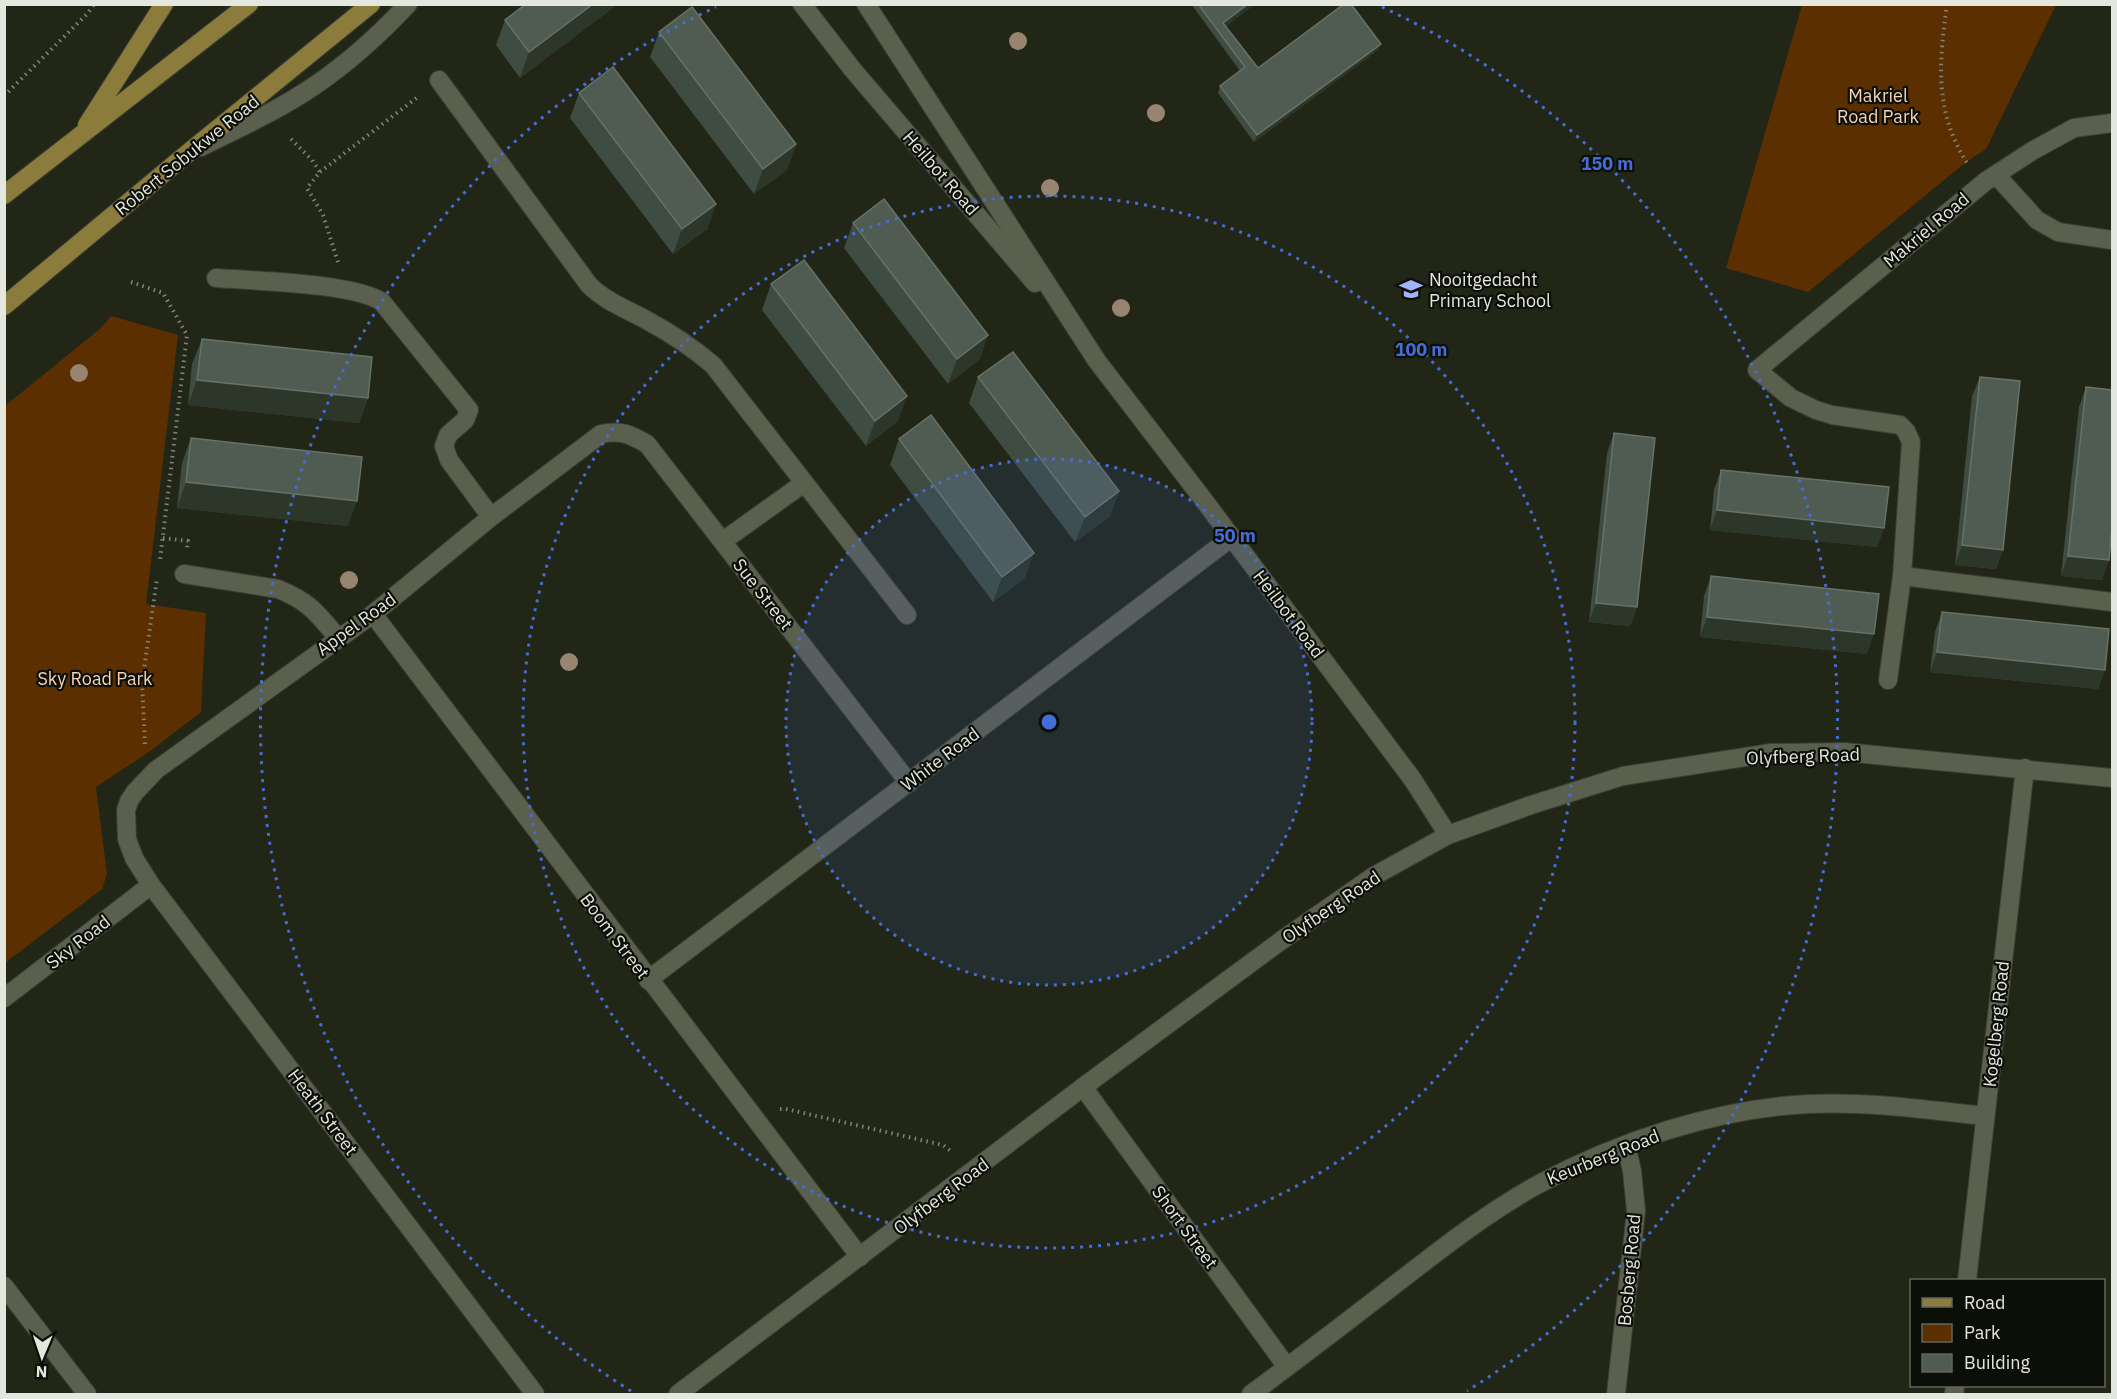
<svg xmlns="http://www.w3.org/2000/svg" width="2117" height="1399" viewBox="0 0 2117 1399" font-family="'IBM Plex Sans',sans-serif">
  <rect width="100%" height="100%" fill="#222617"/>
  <!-- green -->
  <g fill="#5c2f00">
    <path d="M1802,5H2056L1986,149L1966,162L1808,292L1726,268Z"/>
    <path d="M111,316L178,335L146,604L206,613L201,712L149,752L96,787L107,874L102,889L5,963V406L101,328Z"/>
  </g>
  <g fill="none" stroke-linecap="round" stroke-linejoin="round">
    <!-- minor casing -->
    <g stroke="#3c3f33" stroke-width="20">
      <g id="minor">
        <path d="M802,4L853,70L1035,283"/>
        <path d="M866,4L1097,361L1203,499L1413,780L1448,835"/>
        <path d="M439,80L589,285C606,302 629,310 650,322C672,334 693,348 713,365L907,615"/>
        <path d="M2112,123L2074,128L2032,151L1986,181L1757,370L1791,398L1816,410L1832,415L1900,425L1906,431L1911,442L1902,576L2112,602"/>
        <path d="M201,147C239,128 279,110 314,86C348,63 380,34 408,4"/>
        <path d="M1996,175L2037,220L2058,232L2112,240"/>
        <path d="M216,278C254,281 354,283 382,302L469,410L465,420L448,435L444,446L449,460L491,517"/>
        <path d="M723,541L804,483"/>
        <path d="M184,574L278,589C310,602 317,613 338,638"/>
        <path d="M373,614L860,1257"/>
        <path d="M1888,680L1902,576"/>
        <path d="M648,980L1232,537"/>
        <path d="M4,998L151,885"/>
        <path d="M1083,1087L1287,1367"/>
        <path d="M1967,1280L2025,768"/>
        <path d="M4,1286L87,1394"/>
        <path d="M535,1394L151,885L134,858L127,839L126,810L129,801L135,792L156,770L373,614L491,517L601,434C620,430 630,434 647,444L909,783"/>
        <path d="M678,1394L1083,1087L1282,940L1374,876L1448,835L1531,805L1623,776L1771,753L1844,752L2112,778"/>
        <path d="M1251,1394C1304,1355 1357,1314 1410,1273C1450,1242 1492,1210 1537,1185C1617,1142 1717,1108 1809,1104C1868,1101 1927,1110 1985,1116"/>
        <path d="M1616,1394L1636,1211L1632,1171L1626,1145"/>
        <path d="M1954,1394L1955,1386"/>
      </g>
    </g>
    <!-- major casing -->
    <g stroke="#3c3f33" stroke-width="20">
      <g id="major">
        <path d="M87,125L164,4"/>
        <path d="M4,195L249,4"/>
        <path d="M4,306L188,153L371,4"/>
      </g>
    </g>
    <!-- path -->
    <g stroke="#828579" stroke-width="4" stroke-dasharray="1.5 4.5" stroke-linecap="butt">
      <path d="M1947,4C1939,62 1934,111 1967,163"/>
      <path d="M4,96L88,13L94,4"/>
      <path d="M291,139L312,160L320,172L307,188L323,215L338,262"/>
      <path d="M320,172L419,96"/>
      <path d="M131,282L163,293L187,335L160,560"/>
      <path d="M163,538L188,541L187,548"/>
      <path d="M145,744L142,683L157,579"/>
      <path d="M780,1109H786L943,1145L952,1152"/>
    </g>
    <!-- minor -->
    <use href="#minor" stroke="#5a5f4e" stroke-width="18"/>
    <!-- major -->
    <use href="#major" stroke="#8c7c3c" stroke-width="18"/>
  </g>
  <!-- trees -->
  <g fill="#97856f">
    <circle cx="1018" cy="41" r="9"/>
    <circle cx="1156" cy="113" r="9"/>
    <circle cx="1050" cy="188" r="9"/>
    <circle cx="1121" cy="308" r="9"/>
    <circle cx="79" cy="373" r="9"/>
    <circle cx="349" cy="580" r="9"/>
    <circle cx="569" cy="662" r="9"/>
  </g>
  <!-- wall -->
  <g fill="#3e4c41">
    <path d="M526,4H618L520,78L496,45L505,20Z"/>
    <path d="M1191,4H1255L1226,26L1258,68L1378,50L1254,142L1218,93L1220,86L1240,71Z"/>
    <path d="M659,32L796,144L787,170L754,194L650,57Z"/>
    <path d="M579,93L716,204L707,229L673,254L570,118Z"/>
    <path d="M853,223L988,335L979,360L948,384L844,248Z"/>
    <path d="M771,284L898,421L866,446L762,310Z"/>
    <path d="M202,339L368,398L359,423L188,405L192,364Z"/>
    <path d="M978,377L1119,491L1110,516L1075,542L969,403Z"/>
    <path d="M1980,377L2003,550L1996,569L1955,565L1972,396Z"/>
    <path d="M2086,387L2109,560L2102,580L2061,576L2079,407Z"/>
    <path d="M1614,433L1637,607L1630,626L1589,622L1607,453Z"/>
    <path d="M191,438L348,526L177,508L182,463Z"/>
    <path d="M899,439L1025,578L993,602L890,465Z"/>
    <path d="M1721,470L1884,528L1877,547L1710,530L1714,490Z"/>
    <path d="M1711,576L1867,654L1700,637L1704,596Z"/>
    <path d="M1942,612L2105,670L2098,689L1930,672L1935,632Z"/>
  </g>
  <!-- shaded-wall -->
  <g fill="#2c3629">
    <path d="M593,4H618L520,78L529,52Z"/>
    <path d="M1248,4H1255L1221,30L1223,23Z"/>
    <path d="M1381,44L1378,50L1254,142L1257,135Z"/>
    <path d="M796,144L787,170L754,194L763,169Z"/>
    <path d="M716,204L707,229L673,254L682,229Z"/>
    <path d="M988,335L979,360L948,384L957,359Z"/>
    <path d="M197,380L368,398L359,423L188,405Z"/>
    <path d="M907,396L898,421L866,446L875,421Z"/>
    <path d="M186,482L357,501L348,526L177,508Z"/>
    <path d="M1119,491L1110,516L1075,542L1085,517Z"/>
    <path d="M1717,510L1884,528L1877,547L1710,530Z"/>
    <path d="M1962,545L2003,550L1996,569L1955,565Z"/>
    <path d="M1034,553L1025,578L993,602L1002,577Z"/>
    <path d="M2068,556L2109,560L2102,580L2061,576Z"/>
    <path d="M1596,603L1637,607L1630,626L1589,622Z"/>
    <path d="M1707,617L1874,634L1867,654L1700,637Z"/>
    <path d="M1937,652L2105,670L2098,689L1930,672Z"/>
  </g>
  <!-- building -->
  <g fill="#505c52" stroke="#677267" stroke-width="1.5">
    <path d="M526,4H593L529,52L505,20Z"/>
    <path d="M1198,4H1248L1223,23L1258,68L1344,4H1351L1381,44L1257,135L1220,86L1245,67Z"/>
    <path d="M692,7L796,144L763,169L659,32Z"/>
    <path d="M613,67L716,204L682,229L579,93Z"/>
    <path d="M884,199L988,335L957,359L853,223Z"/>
    <path d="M804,260L907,396L875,421L771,284Z"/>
    <path d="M202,339L372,357L368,398L197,380Z"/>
    <path d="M1013,352L1119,491L1085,517L978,377Z"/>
    <path d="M1980,377L2020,381L2003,550L1962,545Z"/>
    <path d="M2086,387L2112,390V526L2109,560L2068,556Z"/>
    <path d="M931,415L1034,553L1002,577L899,439Z"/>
    <path d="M1614,433L1655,438L1637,607L1596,603Z"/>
    <path d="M191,438L362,457L357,501L186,482Z"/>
    <path d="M1721,470L1889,487L1884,528L1717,510Z"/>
    <path d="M1711,576L1879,594L1874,634L1707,617Z"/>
    <path d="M1942,612L2109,629L2105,670L1937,652Z"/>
  </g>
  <!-- distance rings -->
  <circle cx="1049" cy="722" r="263" fill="#456dd9" fill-opacity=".12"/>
  <g fill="none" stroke="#456dd9" stroke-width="3" stroke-dasharray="3 6">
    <circle cx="1049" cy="722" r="263"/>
    <circle cx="1049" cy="722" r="526"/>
    <path d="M631 1391A789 789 0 0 1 716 7M1382 7A789 789 0 0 1 1467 1391"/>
  </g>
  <!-- icons -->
  <defs>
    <g id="school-bare" transform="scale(1.8)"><path d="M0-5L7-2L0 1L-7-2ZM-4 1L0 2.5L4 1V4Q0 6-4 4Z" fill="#a0b3fd" stroke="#0c0e08" stroke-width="2.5" paint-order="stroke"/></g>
  </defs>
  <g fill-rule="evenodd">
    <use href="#school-bare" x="1411" y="289"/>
  </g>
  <g text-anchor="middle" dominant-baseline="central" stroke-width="4.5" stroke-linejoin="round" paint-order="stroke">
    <!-- park labels -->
    <g font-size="18" fill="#f6d2b7" stroke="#0c0e08">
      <text x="1878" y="95">Makriel<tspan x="1878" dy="21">Road Park</tspan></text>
      <text x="95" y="678">Sky Road Park</text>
    </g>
    <!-- street labels -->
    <g font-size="18" fill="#e4e7dd" stroke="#0c0e08">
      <text transform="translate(187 155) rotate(-39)">Robert Sobukwe Road</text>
      <text transform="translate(941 173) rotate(49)">Heilbot Road</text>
      <text transform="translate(1926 230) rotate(-40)">Makriel Road</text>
      <text transform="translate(763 594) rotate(52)">Sue Street</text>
      <text transform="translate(1289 614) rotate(53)">Heilbot Road</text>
      <text transform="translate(356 624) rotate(-36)">Appel Road</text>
      <text transform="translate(1803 756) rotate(-2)">Olyfberg Road</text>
      <text transform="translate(940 759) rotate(-37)">White Road</text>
      <text transform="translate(1331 907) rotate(-34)">Olyfberg Road</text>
      <text transform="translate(615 936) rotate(53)">Boom Street</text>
      <text transform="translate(78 942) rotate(-38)">Sky Road</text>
      <text transform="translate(1996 1024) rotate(-84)">Kogelberg Road</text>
      <text transform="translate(323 1112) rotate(53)">Heath Street</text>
      <text transform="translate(1603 1157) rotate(-22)">Keurberg Road</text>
      <text transform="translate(941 1196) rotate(-37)">Olyfberg Road</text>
      <text transform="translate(1185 1227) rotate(54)">Short Street</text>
      <text transform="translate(1629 1270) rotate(-85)">Bosberg Road</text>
    </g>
    <!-- poi labels -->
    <g font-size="18" fill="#e4e7dd" stroke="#0c0e08" text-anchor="start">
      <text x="1429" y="279">Nooitgedacht<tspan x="1429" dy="21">Primary School</tspan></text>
    </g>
  </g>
  <circle cx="1049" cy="722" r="9" fill="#456dd9" stroke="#0c0e08" stroke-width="3"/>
  <g font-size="18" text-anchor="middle" font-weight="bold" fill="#456dd9" stroke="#0c0e08" stroke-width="4.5" stroke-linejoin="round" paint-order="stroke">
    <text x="1607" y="170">150 m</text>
    <text x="1421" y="356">100 m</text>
    <text x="1235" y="542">50 m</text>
  </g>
  <!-- border -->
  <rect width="2117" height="1399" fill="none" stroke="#e4e7dd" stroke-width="12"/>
  <!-- legend -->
  <rect x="1910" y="1279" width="195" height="108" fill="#0c0e08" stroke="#62655d" stroke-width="1.5"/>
  <rect x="1922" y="1298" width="30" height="9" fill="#8c7c3c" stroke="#62655d" stroke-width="1.5"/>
  <text x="1964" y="1309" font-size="18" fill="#e4e7dd">Road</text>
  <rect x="1922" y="1324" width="30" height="18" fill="#5c2f00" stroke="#62655d" stroke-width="1.5"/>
  <text x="1964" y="1339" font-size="18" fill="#e4e7dd">Park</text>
  <rect x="1922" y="1354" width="30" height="18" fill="#505c52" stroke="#62655d" stroke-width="1.5"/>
  <text x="1964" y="1369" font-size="18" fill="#e4e7dd">Building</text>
  <!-- north arrow -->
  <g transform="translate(42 1357) rotate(182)" stroke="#0c0e08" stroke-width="4.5" paint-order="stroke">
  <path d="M0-4.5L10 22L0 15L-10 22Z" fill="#e4e7dd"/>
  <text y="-9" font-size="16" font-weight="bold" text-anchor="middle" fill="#e4e7dd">N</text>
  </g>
</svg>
